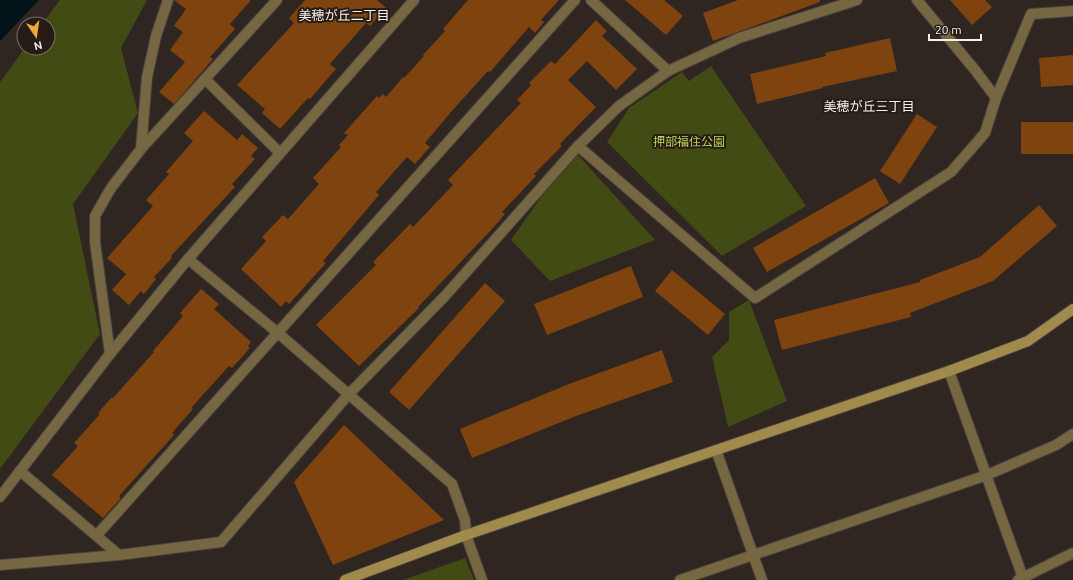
<svg xmlns="http://www.w3.org/2000/svg" width="1073" height="580" viewBox="0 0 1073 580" font-family="Ubuntu,'Noto Sans JP',sans-serif">
  <rect width="100%" height="100%" fill="#2f2521"/>
  <!-- green -->
  <g fill="#424b13">
    <path d="M60,0H147L121,48L138,113L73,204L100,334L0,469V82L25,48H48V24H42Z"/>
    <path d="M711,66L806,206L722,256L607,142L629,108L682,72L689,81Z"/>
    <path d="M578,155L655,240L550,281L511,240L541,197Z"/>
    <path d="M749,300L787,401L728,427L712,357L729,340V312Z"/>
    <path d="M465,558L474,580H403Z"/>
  </g>
  <!-- water -->
  <path fill="#031317" d="M0,0H39L0,41Z"/>
  <!-- building -->
  <g fill="#7e430f">
    <path d="M174,0H251L230,24L235,29L210,57L213,59L174,104L159,92L185,62L170,50L183,32L174,26L186,9Z"/>
    <path d="M305,0H377L386,8L370,26L366,23L330,64L336,69L310,99L308,98L280,129L262,113L265,109L237,85L294,23L289,18Z"/>
    <path d="M468,0H559L541,20L544,22L535,33L529,27L490,72L488,71L451,112L425,143L430,147L415,164L407,157L376,192L379,195L323,261L326,263L289,304L286,301L281,307L241,269L266,241L262,237L283,215L288,219L319,184L313,178L341,147L339,145L348,135L344,133L377,96L379,98L383,94L386,97L403,77L404,78L424,56L423,55L445,31L443,29Z"/>
    <path d="M625,0H664L683,16L666,35Z"/>
    <path d="M738,0H820V2L713,41L703,13Z"/>
    <path d="M950,0H985L992,7L972,25Z"/>
    <path d="M596,20L607,31L602,36L637,69L616,90L587,61L568,80L596,107L560,144L562,146L534,174L536,176L502,212L505,214L492,229L418,307L419,308L359,366L316,325L376,265L373,262L410,224L413,227L453,185L448,180L521,103L517,100L531,85L529,83L551,61L555,64Z"/>
    <path d="M890,38L897,71L822,87L823,88L757,104L750,74L826,56L825,53Z"/>
    <path d="M1073,55V85L1041,87L1039,58Z"/>
    <path d="M204,111L237,140L242,134L258,148L251,156L255,159L232,184L235,187L171,256L172,258L154,277L156,279L144,294L141,291L129,305L112,290L126,274L107,258L153,206L146,200L169,174L166,172L193,141L184,133Z"/>
    <path d="M917,114L937,127L900,184L880,171Z"/>
    <rect x="1021" y="122" width="52" height="32"/>
    <path d="M875,178L889,203L767,272L753,248Z"/>
    <path d="M1039,205L1057,226L993,281L910,313L911,317L782,350L774,320L920,282V280L980,257Z"/>
    <path d="M631,266L643,297L547,335L534,304Z"/>
    <path d="M672,270L725,314L708,335L655,291Z"/>
    <path d="M485,283L505,301L409,410L389,392Z"/>
    <path d="M201,289L219,304L214,309L251,342L248,346L250,348L232,368L229,366L191,408L193,409L172,433L174,435L119,496L121,498L103,518L52,475L78,446L74,443L100,414L98,413L112,397L113,398L154,352L153,351L183,316L180,313Z"/>
    <path d="M662,350L673,382L576,416L472,458L460,429L569,384Z"/>
    <path d="M344,425L444,520L333,565L294,482Z"/>
  </g>
  <g fill="none" stroke-linecap="round" stroke-linejoin="round">
    <!-- street casing -->
    <g stroke="#4b413d" stroke-width="12">
      <g id="street">
        <path d="M591,0L668,71"/>
        <path d="M205,79L280,153"/>
        <path d="M996,98L1031,14L1073,11"/>
        <path d="M578,146L755,298L951,172L985,133L996,98L975,70L917,0"/>
        <path d="M141,149L277,0"/>
        <path d="M188,259L278,333L452,484L465,520L466,535L482,580"/>
        <path d="M110,354L95,242V216L111,188L141,149L147,77L156,36L168,0"/>
        <path d="M949,371L1023,578"/>
        <path d="M716,450L762,580"/>
        <path d="M20,471L119,555"/>
        <path d="M0,497L110,354L188,259L414,0"/>
        <path d="M97,535L575,0"/>
        <path d="M0,565L119,555L221,542L348,395L445,296L578,146L619,106L668,71L739,38L857,0"/>
        <path d="M680,580L987,475L1056,445L1073,434"/>
        <path d="M1018,580L1073,553"/>
      </g>
    </g>
    <!-- secondary casing -->
    <g stroke="#4b413d" stroke-width="12">
      <path id="secondary" d="M345,580L466,535L949,371L1028,341L1073,309"/>
    </g>
    <!-- street -->
    <use href="#street" stroke="#746741" stroke-width="10"/>
    <!-- secondary -->
    <use href="#secondary" stroke="#a08b4c" stroke-width="10"/>
  </g>
  <g text-anchor="middle" dominant-baseline="central" stroke-width="4" stroke-linejoin="round" paint-order="stroke">
    <!-- park labels -->
    <g font-size="12" fill="#bdd350" stroke="#251c17">
      <text x="689" y="141">押部福住公園</text>
    </g>
    <!-- neighbourhood labels -->
    <g font-size="13" fill="#f6efec" stroke="#251c17">
      <text x="344" y="15">美穂が丘二丁目</text>
      <text x="869" y="106">美穂が丘三丁目</text>
    </g>
  </g>
  <!-- north arrow -->
  <g transform="translate(36 36) rotate(167)"><circle r="19" fill="#251c17" stroke="#79706c"/>
  <path d="M0-3L7 15L0 10L-7 15Z" fill="#eca93a"/>
  <text y="-6" font-size="11" font-weight="bold" text-anchor="middle" fill="#f6efec">N</text>
  </g>
  <!-- scale -->
  <path d="M929 34v6h52v-6" fill="none" stroke="#f6efec" stroke-width="2"/>
  <text x="935" y="34" font-size="12" fill="#f6efec" stroke="#251c17" stroke-width="3" paint-order="stroke">20 m</text>
</svg>
